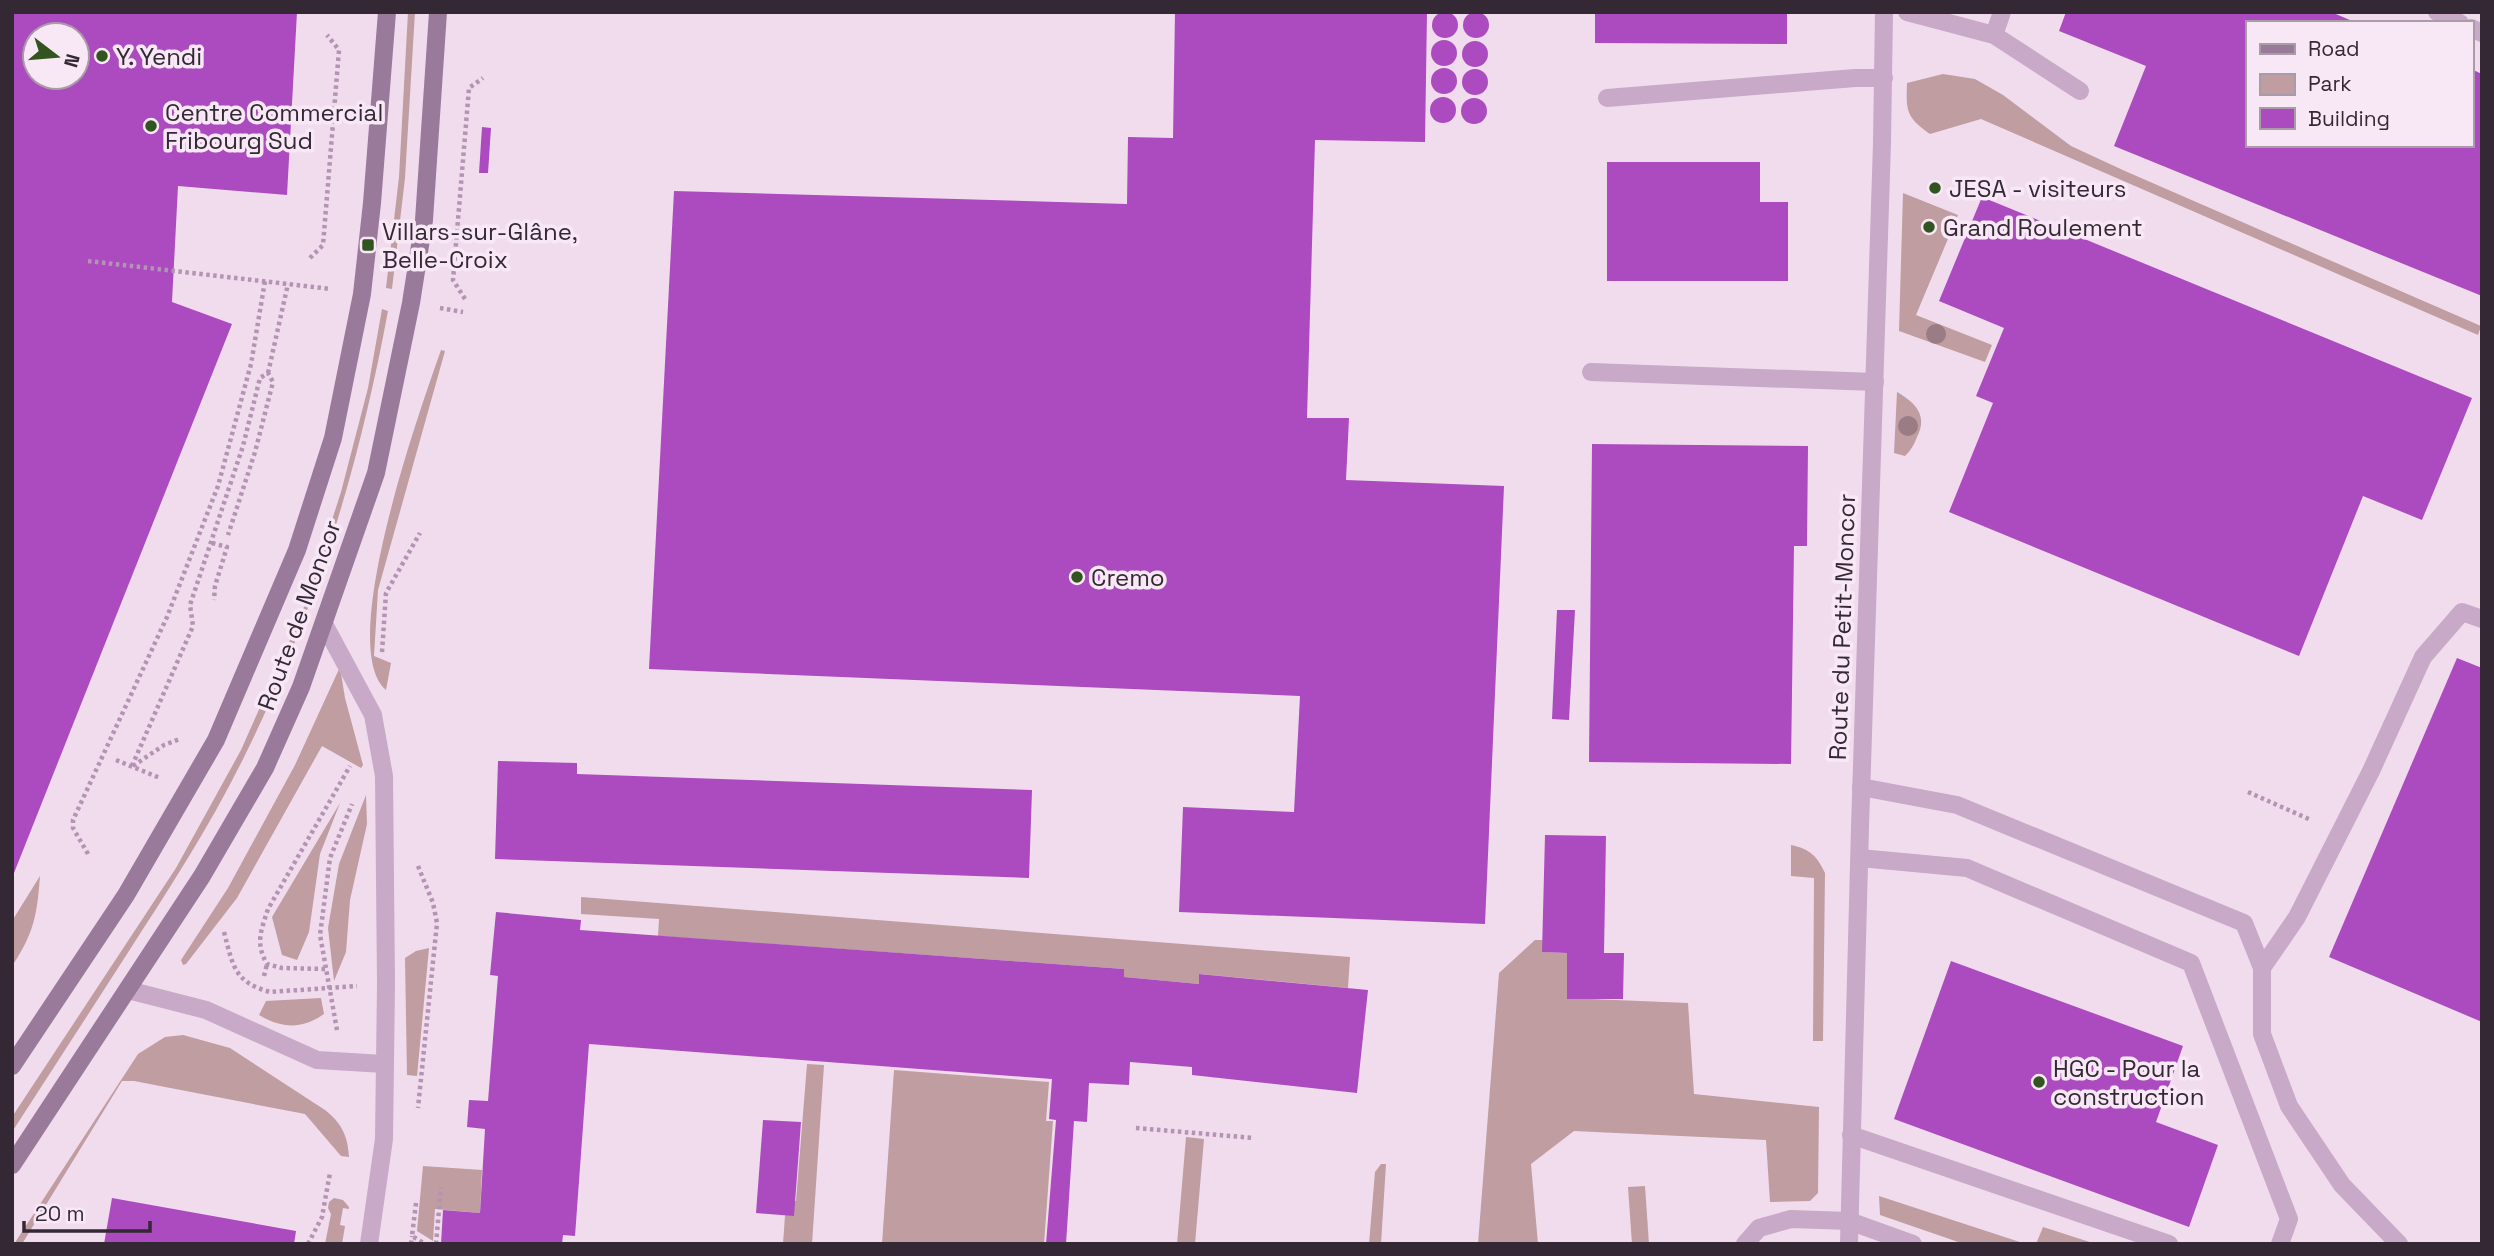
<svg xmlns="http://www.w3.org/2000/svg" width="2494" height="1256" viewBox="0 0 2494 1256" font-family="'Space Grotesk',sans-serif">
  <rect width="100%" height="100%" fill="#f1dcee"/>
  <!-- green -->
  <g fill="#bf9da0">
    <path d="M408,12H415L405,178L392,289L386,288L399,177Z"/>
    <path d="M1943,74L1975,79L2003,95L2071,146L2125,171L2481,326L2478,335L1981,119L1930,134C1906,117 1906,111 1907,83Z"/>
    <path d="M1903,193L1958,215L1916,315L1992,345L1985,362L1899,331Z"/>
    <path d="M382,309L388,311C360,463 315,613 246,753C212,823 169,889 127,954C89,1013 51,1072 12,1132V1117L176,868L241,750L302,613L341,492L368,388Z"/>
    <path d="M441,350L445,351L378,590L374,656L391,663L386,690C335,647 421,407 441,350Z"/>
    <path d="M1897,392C1916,403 1928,416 1917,437C1914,445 1911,450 1905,456L1894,453Z"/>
    <path d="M340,667L345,698L363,765L361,768L322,746L237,898L186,964L183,965L181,960L228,888L295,765Z"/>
    <path d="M366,795L367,824L350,900L346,952L334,981L328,928L339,864Z"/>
    <path d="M340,803L320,854L309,932L297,960L282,955L272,917Z"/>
    <path d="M1791,845C1810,849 1817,856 1825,873L1823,1041H1813L1814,878L1791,876Z"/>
    <path d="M40,876C37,915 34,933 12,966V921Z"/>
    <path d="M581,897L1350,957L1348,988L1200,974L1199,984L1124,977V969L658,936L659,919L581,914Z"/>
    <path d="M1535,940H1543V952L1567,953V998L1688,1003L1694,1094L1819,1107L1818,1193L1810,1201L1770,1202L1766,1140L1574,1131L1531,1164L1538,1244H1478L1499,973Z"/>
    <path d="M429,948L417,1076L407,1075L405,958L416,951Z"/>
    <path d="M321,998L324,1014C303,1029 282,1029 259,1015L266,1001Z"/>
    <path d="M183,1035L230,1048L325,1110C342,1123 348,1137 349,1157L341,1156L305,1114L134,1081H122L22,1244H14L138,1054L165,1037Z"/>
    <path d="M807,1064L824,1065L812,1244H783L786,1201H796Z"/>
    <path d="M894,1070L1049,1082L1046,1121H1053L1044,1244H882Z"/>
    <path d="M1186,1137L1204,1139L1195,1244H1177Z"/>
    <path d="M1381,1164H1386L1381,1244H1369L1375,1172Z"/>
    <path d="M423,1166L482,1170L480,1213L435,1209L433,1241L417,1231Z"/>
    <path d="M1645,1186L1649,1244H1632L1628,1187Z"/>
    <path d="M1879,1196L2026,1244H1964L1880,1215Z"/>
    <path d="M334,1198L343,1200L349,1207V1209L343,1208L340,1225L345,1226L342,1244H325L331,1214L328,1208L329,1202Z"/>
    <path d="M2043,1227L2096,1244H2036Z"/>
  </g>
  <!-- building -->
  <g fill="#ab4bbf" fill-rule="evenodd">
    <circle cx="1476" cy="25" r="13"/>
    <circle cx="1445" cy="25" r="13"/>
    <path d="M12,12H297L287,195L178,186L172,302L232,324L12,878ZM35,35H77V77H35Z"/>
    <path d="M1175,12H1427L1425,142L1315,140L1307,418H1349L1346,480L1504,486L1485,924L1179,912L1183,807L1294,812L1300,696L649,669L674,191L1127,204L1128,137L1173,138Z"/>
    <path d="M1595,12H1787V44L1595,43Z"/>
    <path d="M2066,12H2331L2357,23H2247V145H2471V69L2482,74V296L2114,146L2146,66L2059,31Z"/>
    <circle cx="1444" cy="53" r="13"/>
    <circle cx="1475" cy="54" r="13"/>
    <circle cx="1444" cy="81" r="13"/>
    <circle cx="1475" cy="82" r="13"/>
    <circle cx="1443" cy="110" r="13"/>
    <circle cx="1474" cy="111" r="13"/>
    <path d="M482,127L491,128L488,173H479Z"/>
    <path d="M1607,162H1760V202H1788V281H1607Z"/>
    <path d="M1982,197L2472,398L2422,520L2363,496L2299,656L1949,512L1993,403L1976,396L2004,328L1939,301Z"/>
    <path d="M1592,444L1808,446L1807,546H1794L1791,764L1589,762Z"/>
    <path d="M1557,610H1575L1569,720L1552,719Z"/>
    <path d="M2457,658L2482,668V1022L2329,957Z"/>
    <path d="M498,761L577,763V774L1032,790L1029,878L495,859Z"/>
    <path d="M1545,835L1606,836L1604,953H1624L1623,999H1567V953L1542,952Z"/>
    <path d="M496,912L581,920L580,930L1124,969V977L1199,984V974L1368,990L1357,1093L1192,1075V1067L1130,1062L1129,1085L1089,1083L1087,1122L1074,1121L1066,1244H1046L1056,1120L1049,1119L1052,1079L589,1044L575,1236L563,1235L562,1244H441L443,1210L480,1213L485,1129L467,1127L469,1100L488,1101L498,976L490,975Z"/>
    <path d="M1951,961L2183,1046L2156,1122L2218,1145L2189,1227L1894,1119Z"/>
    <path d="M763,1120L801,1122L794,1216L756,1213Z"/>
    <path d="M112,1198L296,1231L294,1244H104Z"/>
  </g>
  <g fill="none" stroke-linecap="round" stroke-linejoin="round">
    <!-- path -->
    <g stroke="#b493b3" stroke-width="4.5" stroke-dasharray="3.5 3.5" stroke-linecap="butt">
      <path d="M310,258L323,245L339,50L327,35"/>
      <path d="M88,261L331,289"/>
      <path d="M465,299L453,280L469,88L483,78"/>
      <path d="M440,308L463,312"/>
      <path d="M268,373L288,284"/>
      <path d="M212,543L227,547L215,586L214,600"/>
      <path d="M382,652L386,593L420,533"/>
      <path d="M116,760L160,778"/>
      <path d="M132,766L193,626L190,605L243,446L260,378L268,373L273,382L255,452L228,535"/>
      <path d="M133,766L164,745L180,739"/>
      <path d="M2248,792L2311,820"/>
      <path d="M88,854L73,828V820L167,617L218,486L251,364L265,281"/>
      <path d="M418,866L433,903L437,923L418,1108"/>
      <path d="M224,932C233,966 234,982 270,992L357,986"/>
      <path d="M325,969L282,968L267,964C255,943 261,931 268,909L350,766"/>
      <path d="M264,976L267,964"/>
      <path d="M337,1030L320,935L330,858L352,804"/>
      <path d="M1136,1128L1254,1138"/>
      <path d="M416,1203L412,1236L425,1244"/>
      <path d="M308,1244L322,1217L330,1173"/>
      <path d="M411,1244L412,1236"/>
      <path d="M436,1244L441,1187"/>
    </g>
    <!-- lane -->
    <g stroke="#c8a9c7" stroke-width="18">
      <path d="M1907,12L1994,35L2080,91"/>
      <path d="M2437,12L2460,23"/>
      <path d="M2471,28L2482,33"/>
      <path d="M1994,35L2002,12"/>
      <path d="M1607,98L1855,78H1884"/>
      <path d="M1591,372L1875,382"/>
      <path d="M324,624L373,715L384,776L386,984L384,1139L369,1244"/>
      <path d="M1861,787L1957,805L2244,923L2262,968V1034L2289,1106L2342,1185L2399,1244"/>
      <path d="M1860,858L1967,868L2191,963L2289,1219L2280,1244"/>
      <path d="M2262,968L2297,917L2371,771L2423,657L2462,612L2482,619"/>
      <path d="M128,990L206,1010L317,1060L384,1064"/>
      <path d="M1851,1135L2169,1244"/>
      <path d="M1745,1244L1759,1228L1791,1219L1849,1221L1913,1244"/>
      <path d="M1849,1244L1860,827L1882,143L1884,12"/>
    </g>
    <!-- secondary -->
    <g stroke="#9a7a9b" stroke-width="18">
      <path d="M12,1066L126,895L216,740L297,550L333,438L362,294L372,203L387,12"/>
      <path d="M12,1165L202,876L265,768L301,687L376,473L411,303L424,220L438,12"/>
    </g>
  </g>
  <!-- trees -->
  <g fill="#9a7c85">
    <circle cx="1936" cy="334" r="10"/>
    <circle cx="1908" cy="426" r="10"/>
  </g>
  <!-- markers -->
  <g fill="#325520" stroke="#f8e8f6" stroke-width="2.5">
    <circle cx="102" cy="56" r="7"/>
    <circle cx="151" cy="126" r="7"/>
    <circle cx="1935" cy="188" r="7"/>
    <circle cx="1929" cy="227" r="7"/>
    <rect x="361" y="238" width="14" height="14" rx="3.5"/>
    <circle cx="1077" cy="577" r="7"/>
    <circle cx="2039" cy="1082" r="7"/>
  </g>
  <g text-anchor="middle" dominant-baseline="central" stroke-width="7" stroke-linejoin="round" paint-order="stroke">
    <!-- poi labels -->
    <g font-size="24" fill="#342835" stroke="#f8e8f6" text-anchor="start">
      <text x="116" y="56">Y. Yendi</text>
      <text x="165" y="112">Centre Commercial<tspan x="165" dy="28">Fribourg Sud</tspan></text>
      <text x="1949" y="188">JESA - visiteurs</text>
      <text x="1943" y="227">Grand Roulement</text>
      <text x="382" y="231">Villars-sur-Glâne,<tspan x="382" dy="28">Belle-Croix</tspan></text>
      <text x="1091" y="577">Cremo</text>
      <text x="2053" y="1068">HGC - Pour la<tspan x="2053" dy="28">construction</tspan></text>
    </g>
    <!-- street labels -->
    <g font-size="24" fill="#342835" stroke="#f8e8f6">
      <text transform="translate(299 615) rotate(-70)">Route de Moncor</text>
      <text transform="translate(1842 627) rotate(-88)">Route du Petit-Moncor</text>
    </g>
  </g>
  <!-- border -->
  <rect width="2494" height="1256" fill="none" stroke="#342835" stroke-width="28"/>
  <!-- legend -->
  <rect x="2246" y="21" width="228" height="126" fill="#f8e8f6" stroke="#aa9ba9" stroke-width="2"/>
  <rect x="2260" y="44" width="35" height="10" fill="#9a7a9b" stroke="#aa9ba9" stroke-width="2"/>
  <text x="2308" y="56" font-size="21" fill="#342835">Road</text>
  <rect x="2260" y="74" width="35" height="21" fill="#bf9da0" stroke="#aa9ba9" stroke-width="2"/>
  <text x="2308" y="91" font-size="21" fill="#342835">Park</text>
  <rect x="2260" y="108" width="35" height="21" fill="#ab4bbf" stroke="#aa9ba9" stroke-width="2"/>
  <text x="2308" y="126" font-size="21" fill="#342835">Building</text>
  <!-- north arrow -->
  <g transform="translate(56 56) rotate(106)"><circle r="33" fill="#f8e8f6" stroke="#aa9ba9" stroke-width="2"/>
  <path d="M0-5L12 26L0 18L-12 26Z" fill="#325520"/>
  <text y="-10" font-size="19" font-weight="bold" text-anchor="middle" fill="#342835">N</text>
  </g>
  <!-- scale -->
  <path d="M24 1221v10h126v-10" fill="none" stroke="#342835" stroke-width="3.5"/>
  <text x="35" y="1221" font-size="21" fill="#342835" stroke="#f8e8f6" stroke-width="5" paint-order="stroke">20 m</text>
</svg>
